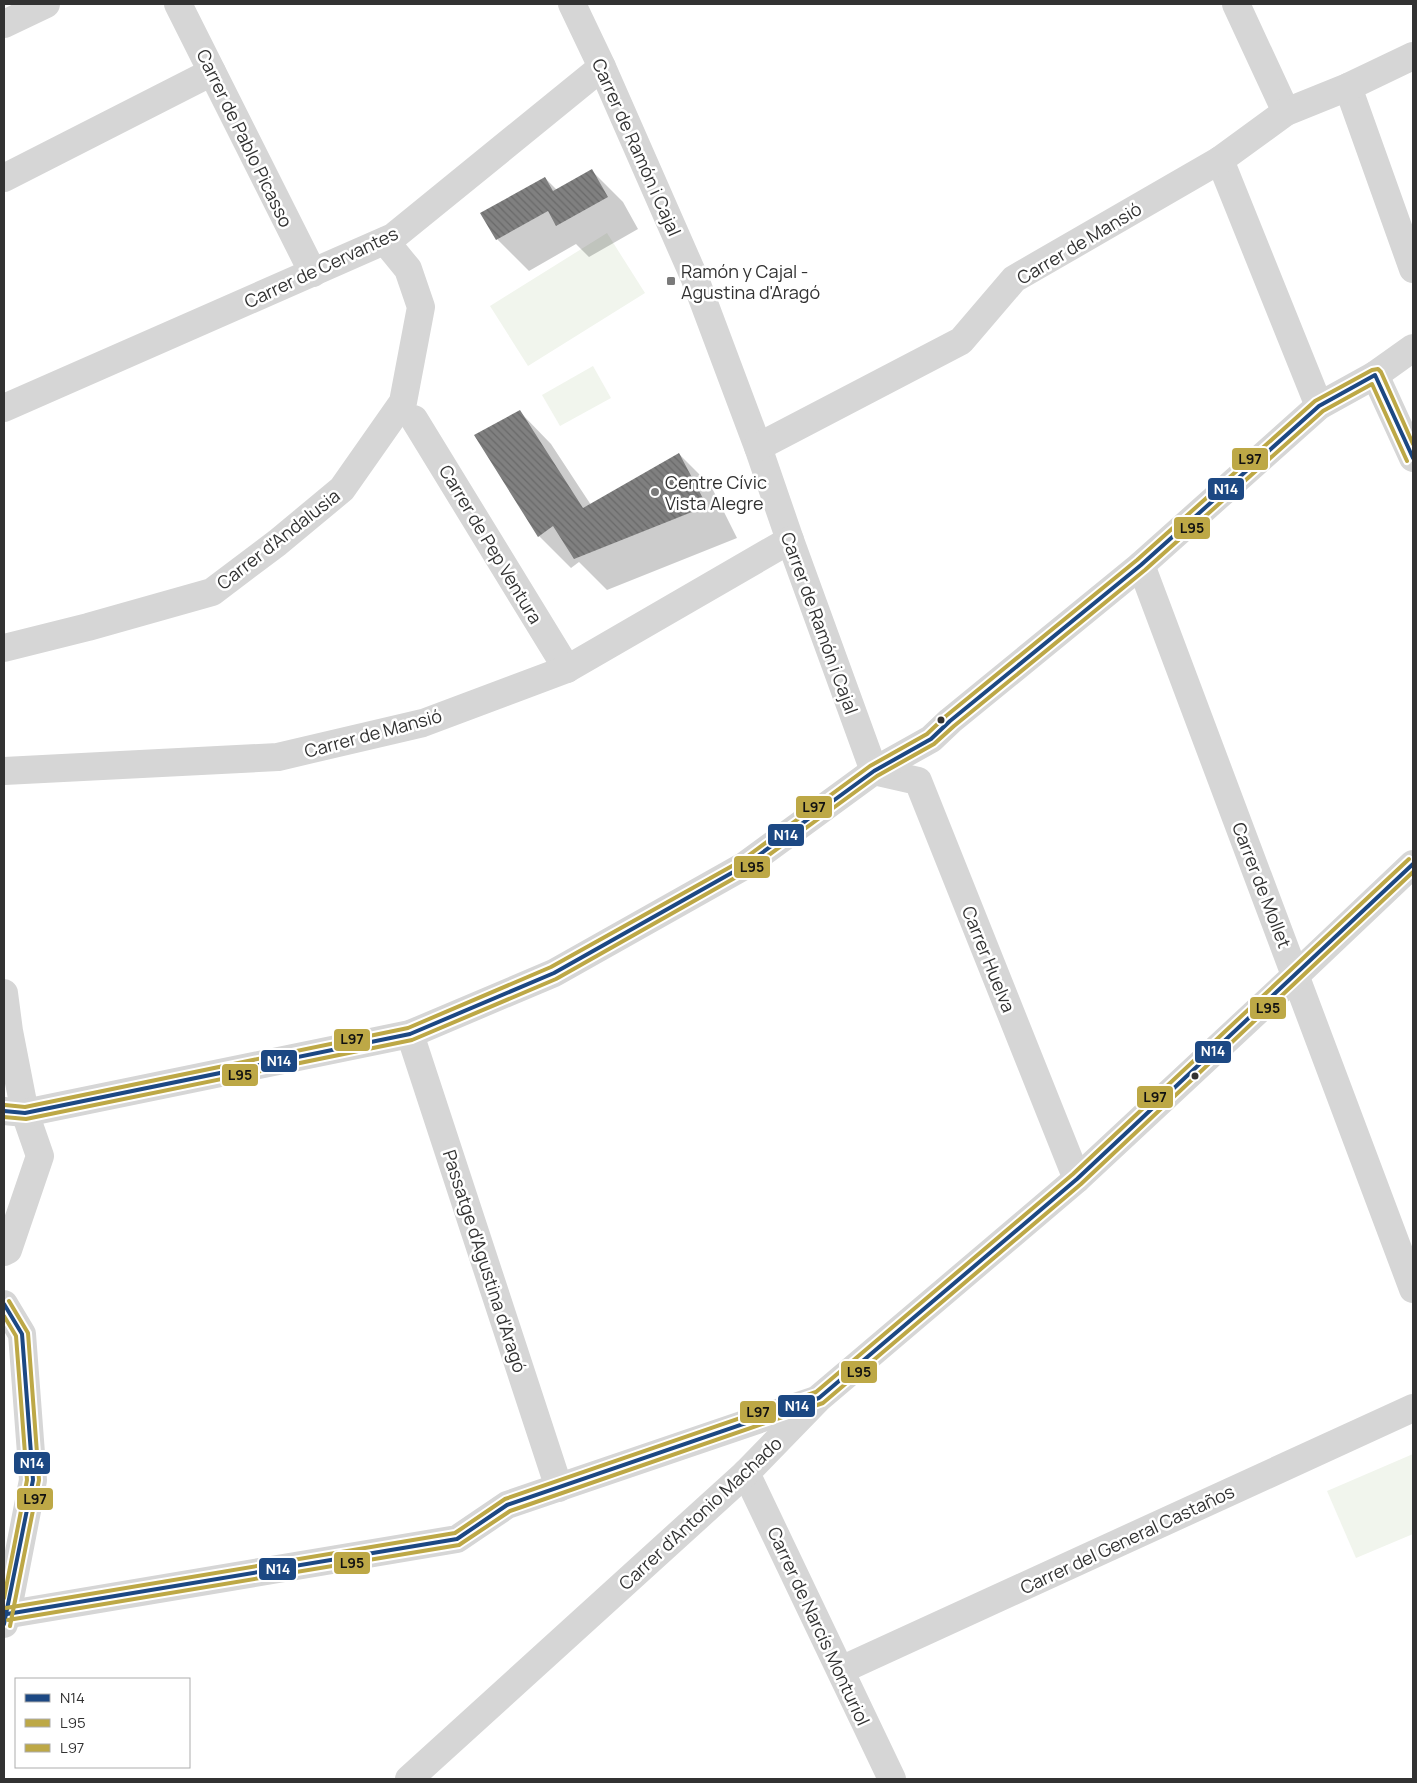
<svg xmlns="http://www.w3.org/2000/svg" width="1417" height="1783" viewBox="0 0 1417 1783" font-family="Manrope,sans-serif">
  <defs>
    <pattern id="building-back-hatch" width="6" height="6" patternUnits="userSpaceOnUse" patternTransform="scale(1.25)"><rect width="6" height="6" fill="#808080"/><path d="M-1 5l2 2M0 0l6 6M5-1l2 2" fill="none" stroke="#696969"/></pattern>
  </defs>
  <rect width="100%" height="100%" fill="#fff"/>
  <!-- pitch -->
  <g fill="#f1f5ed">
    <path d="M607,233L645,293L528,366L490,306Z"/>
    <path d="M593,366L611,398L560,426L542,395Z"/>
    <path d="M1413,1454V1534L1356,1558L1327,1491Z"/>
  </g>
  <!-- shadow -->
  <g fill="#0003">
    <path d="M592,171L623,202L638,229L589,257L576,244L529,271L497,239L545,178L557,190Z"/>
    <path d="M520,412L551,444L591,505L679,454L711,486L737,538L607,590L579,562L571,568L539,536L476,435Z"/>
  </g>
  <!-- building -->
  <g fill="url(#building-back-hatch)">
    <path d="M592,169L608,197L556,226L548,211L496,240L480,213L545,177L553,191Z"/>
    <path d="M520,410L583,508L679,453L707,506L574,559L553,526L538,537L474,435Z"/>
  </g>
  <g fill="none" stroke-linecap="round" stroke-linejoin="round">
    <!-- street -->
    <g stroke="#d6d6d6" stroke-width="28">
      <path d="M178,4L313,273"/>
      <path d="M572,4L602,67L695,279L758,447L790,540L874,771"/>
      <path d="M1236,4L1286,112"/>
      <path d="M4,24L46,4"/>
      <path d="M1348,87L1413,269"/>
      <path d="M1220,160L1319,406"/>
      <path d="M4,178L212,72"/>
      <path d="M1375,375L1413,458"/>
      <path d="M4,408L393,237L602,67"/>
      <path d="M414,419L567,669"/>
      <path d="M758,447L961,341L1014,279L1220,160L1286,112L1348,87L1413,56"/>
      <path d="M1141,565L1413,1289"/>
      <path d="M4,648L88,627L212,592L277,543L342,489L403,402L421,307L408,269L385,241"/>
      <path d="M4,771L278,757L423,723L567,669L790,540"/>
      <path d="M874,771L918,781L1077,1179"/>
      <path d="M4,993L9,1031L25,1113L40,1156L8,1250L4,1252"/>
      <path d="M410,1034L559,1488"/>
      <path d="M4,1111L25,1113L410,1034L554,973L744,866L874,771L931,739L950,721L1141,565L1319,406L1375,375L1413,348"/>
      <path d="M4,1304L22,1334L33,1480L7,1614L4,1624"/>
      <path d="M746,1473L892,1779"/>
      <path d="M4,1615L457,1539L507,1505L813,1401"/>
      <path d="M841,1670L1413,1408"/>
      <path d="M409,1779L746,1473L819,1398L1077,1179L1296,975L1413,864"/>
    </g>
    <!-- bus-1 casing -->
    <g stroke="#fff" stroke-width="8">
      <g id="bus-1">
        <path d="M4,1111L25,1113L410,1034L554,973L744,866L874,771L931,739L950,721L1141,565L1319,406L1375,375L1413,458"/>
        <path d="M4,1304L22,1334L33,1480L4,1624"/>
        <path d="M7,1614L457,1539L507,1505L819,1398L1077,1179L1413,864"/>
      </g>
    </g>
    <!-- bus-2 casing -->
    <g stroke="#fff" stroke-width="8">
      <g id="bus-2">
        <path d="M4,1117L26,1119L412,1040L556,979L747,871L877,776L934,744L954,726L1145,570L1323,411L1372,384L1407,461"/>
        <path d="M4,1316L16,1336L27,1480L4,1598"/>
        <path d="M8,1620L459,1545L510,1511L823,1403L1081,1184L1413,872"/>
      </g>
    </g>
    <!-- bus-3 casing -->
    <g stroke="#fff" stroke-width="8">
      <g id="bus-3">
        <path d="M5,1105L25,1107L408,1028L551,967L741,861L870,766L927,734L946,716L1137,560L1315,401L1372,370L1378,369L1381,372L1413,444"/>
        <path d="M9,1301L28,1333L39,1480L10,1626"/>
        <path d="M6,1608L455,1533L505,1499L816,1392L1073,1174L1409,859"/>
      </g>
    </g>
    <!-- bus-1 -->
    <use href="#bus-1" stroke="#1c4883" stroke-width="4"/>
    <!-- bus-2 -->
    <use href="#bus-2" stroke="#bda846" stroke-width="4"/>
    <!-- bus-3 -->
    <use href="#bus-3" stroke="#bda846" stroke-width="4"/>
  </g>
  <!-- markers -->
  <g fill="#7a7a7a" stroke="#fff" stroke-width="2">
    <rect x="666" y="276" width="10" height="10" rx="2.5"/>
    <circle cx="655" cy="492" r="5"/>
  </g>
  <g fill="#323232" stroke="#fff" stroke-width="2">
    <circle cx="941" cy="720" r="4.5"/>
    <circle cx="1195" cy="1076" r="4.5"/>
  </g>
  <g text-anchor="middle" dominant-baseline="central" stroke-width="5" stroke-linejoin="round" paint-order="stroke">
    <!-- street labels -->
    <g font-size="18" fill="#323232" stroke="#fff">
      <text transform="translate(245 138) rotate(64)">Carrer de Pablo Picasso</text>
      <text transform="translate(637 147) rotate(66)">Carrer de Ramón i Cajal</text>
      <text transform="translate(1079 243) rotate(-31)">Carrer de Mansió</text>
      <text transform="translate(321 267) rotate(-25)">Carrer de Cervantes</text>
      <text transform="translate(278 539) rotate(-38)">Carrer d'Andalusia</text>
      <text transform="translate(491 544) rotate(59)">Carrer de Pep Ventura</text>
      <text transform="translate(820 623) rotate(70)">Carrer de Ramón i Cajal</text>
      <text transform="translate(373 733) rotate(-15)">Carrer de Mansió</text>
      <text transform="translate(1262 885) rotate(69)">Carrer de Mollet</text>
      <text transform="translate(989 959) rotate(68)">Carrer Huelva</text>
      <text transform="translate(485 1261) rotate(72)">Passatge d'Agustina d'Aragó</text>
      <text transform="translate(700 1513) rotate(-43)">Carrer d'Antonio Machado</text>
      <text transform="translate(1127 1539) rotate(-25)">Carrer del General Castaños</text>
      <text transform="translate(819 1626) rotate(65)">Carrer de Narcís Monturiol</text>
    </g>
    <!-- poi labels -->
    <g font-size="18" fill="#323232" stroke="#fff" text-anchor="start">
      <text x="681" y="271">Ramón y Cajal -<tspan x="681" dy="21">Agustina d'Aragó</tspan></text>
      <text x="665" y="482">Centre Cívic<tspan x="665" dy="21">Vista Alegre</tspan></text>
    </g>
  </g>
  <g stroke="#fff" stroke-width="2">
    <rect x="1231" y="447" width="38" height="24" rx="5" fill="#bda846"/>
    <rect x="1207" y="477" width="38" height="24" rx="5" fill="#1c4883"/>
    <rect x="1173" y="516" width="38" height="24" rx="5" fill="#bda846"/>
    <rect x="795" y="795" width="38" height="24" rx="5" fill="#bda846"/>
    <rect x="767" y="823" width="38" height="24" rx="5" fill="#1c4883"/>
    <rect x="733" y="855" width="38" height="24" rx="5" fill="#bda846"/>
    <rect x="1249" y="996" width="38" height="24" rx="5" fill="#bda846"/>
    <rect x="333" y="1028" width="38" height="24" rx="5" fill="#bda846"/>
    <rect x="1194" y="1040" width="38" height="24" rx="5" fill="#1c4883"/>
    <rect x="260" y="1049" width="38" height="24" rx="5" fill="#1c4883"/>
    <rect x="221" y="1063" width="38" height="24" rx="5" fill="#bda846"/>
    <rect x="1136" y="1085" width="38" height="24" rx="5" fill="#bda846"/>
    <rect x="840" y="1360" width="38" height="24" rx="5" fill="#bda846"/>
    <rect x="777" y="1394" width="39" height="24" rx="5" fill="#1c4883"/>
    <rect x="739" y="1400" width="38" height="24" rx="5" fill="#bda846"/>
    <rect x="13" y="1451" width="38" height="24" rx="5" fill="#1c4883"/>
    <rect x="16" y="1487" width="38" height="24" rx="5" fill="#bda846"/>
    <rect x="333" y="1551" width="38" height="24" rx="5" fill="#bda846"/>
    <rect x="258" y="1557" width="39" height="24" rx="5" fill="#1c4883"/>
  </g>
  <g font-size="14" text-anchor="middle" font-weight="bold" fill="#fff">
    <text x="1226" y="494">N14</text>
    <text x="786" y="840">N14</text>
    <text x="1213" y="1056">N14</text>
    <text x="279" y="1066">N14</text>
    <text x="797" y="1411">N14</text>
    <text x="32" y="1468">N14</text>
    <text x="278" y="1574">N14</text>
  </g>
  <g font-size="14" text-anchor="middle" font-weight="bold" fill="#111">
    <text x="1250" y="464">L97</text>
    <text x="1192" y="533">L95</text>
    <text x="814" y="812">L97</text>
    <text x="752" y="872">L95</text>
    <text x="1268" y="1013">L95</text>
    <text x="352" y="1044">L97</text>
    <text x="240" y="1080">L95</text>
    <text x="1155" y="1102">L97</text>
    <text x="859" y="1377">L95</text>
    <text x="758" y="1417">L97</text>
    <text x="35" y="1504">L97</text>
    <text x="352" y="1568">L95</text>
  </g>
  <!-- border -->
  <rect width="1417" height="1783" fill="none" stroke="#323232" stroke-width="10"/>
  <!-- legend -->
  <rect x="15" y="1678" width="175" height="90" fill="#ffffff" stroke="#adadad"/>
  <rect x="25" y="1694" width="25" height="8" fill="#1c4883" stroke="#adadad"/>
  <text x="60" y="1703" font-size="15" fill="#323232">N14</text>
  <rect x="25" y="1719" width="25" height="8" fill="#bda846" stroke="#adadad"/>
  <text x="60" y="1728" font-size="15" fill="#323232">L95</text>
  <rect x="25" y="1744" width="25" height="8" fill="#bda846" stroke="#adadad"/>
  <text x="60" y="1753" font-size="15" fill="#323232">L97</text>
</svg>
